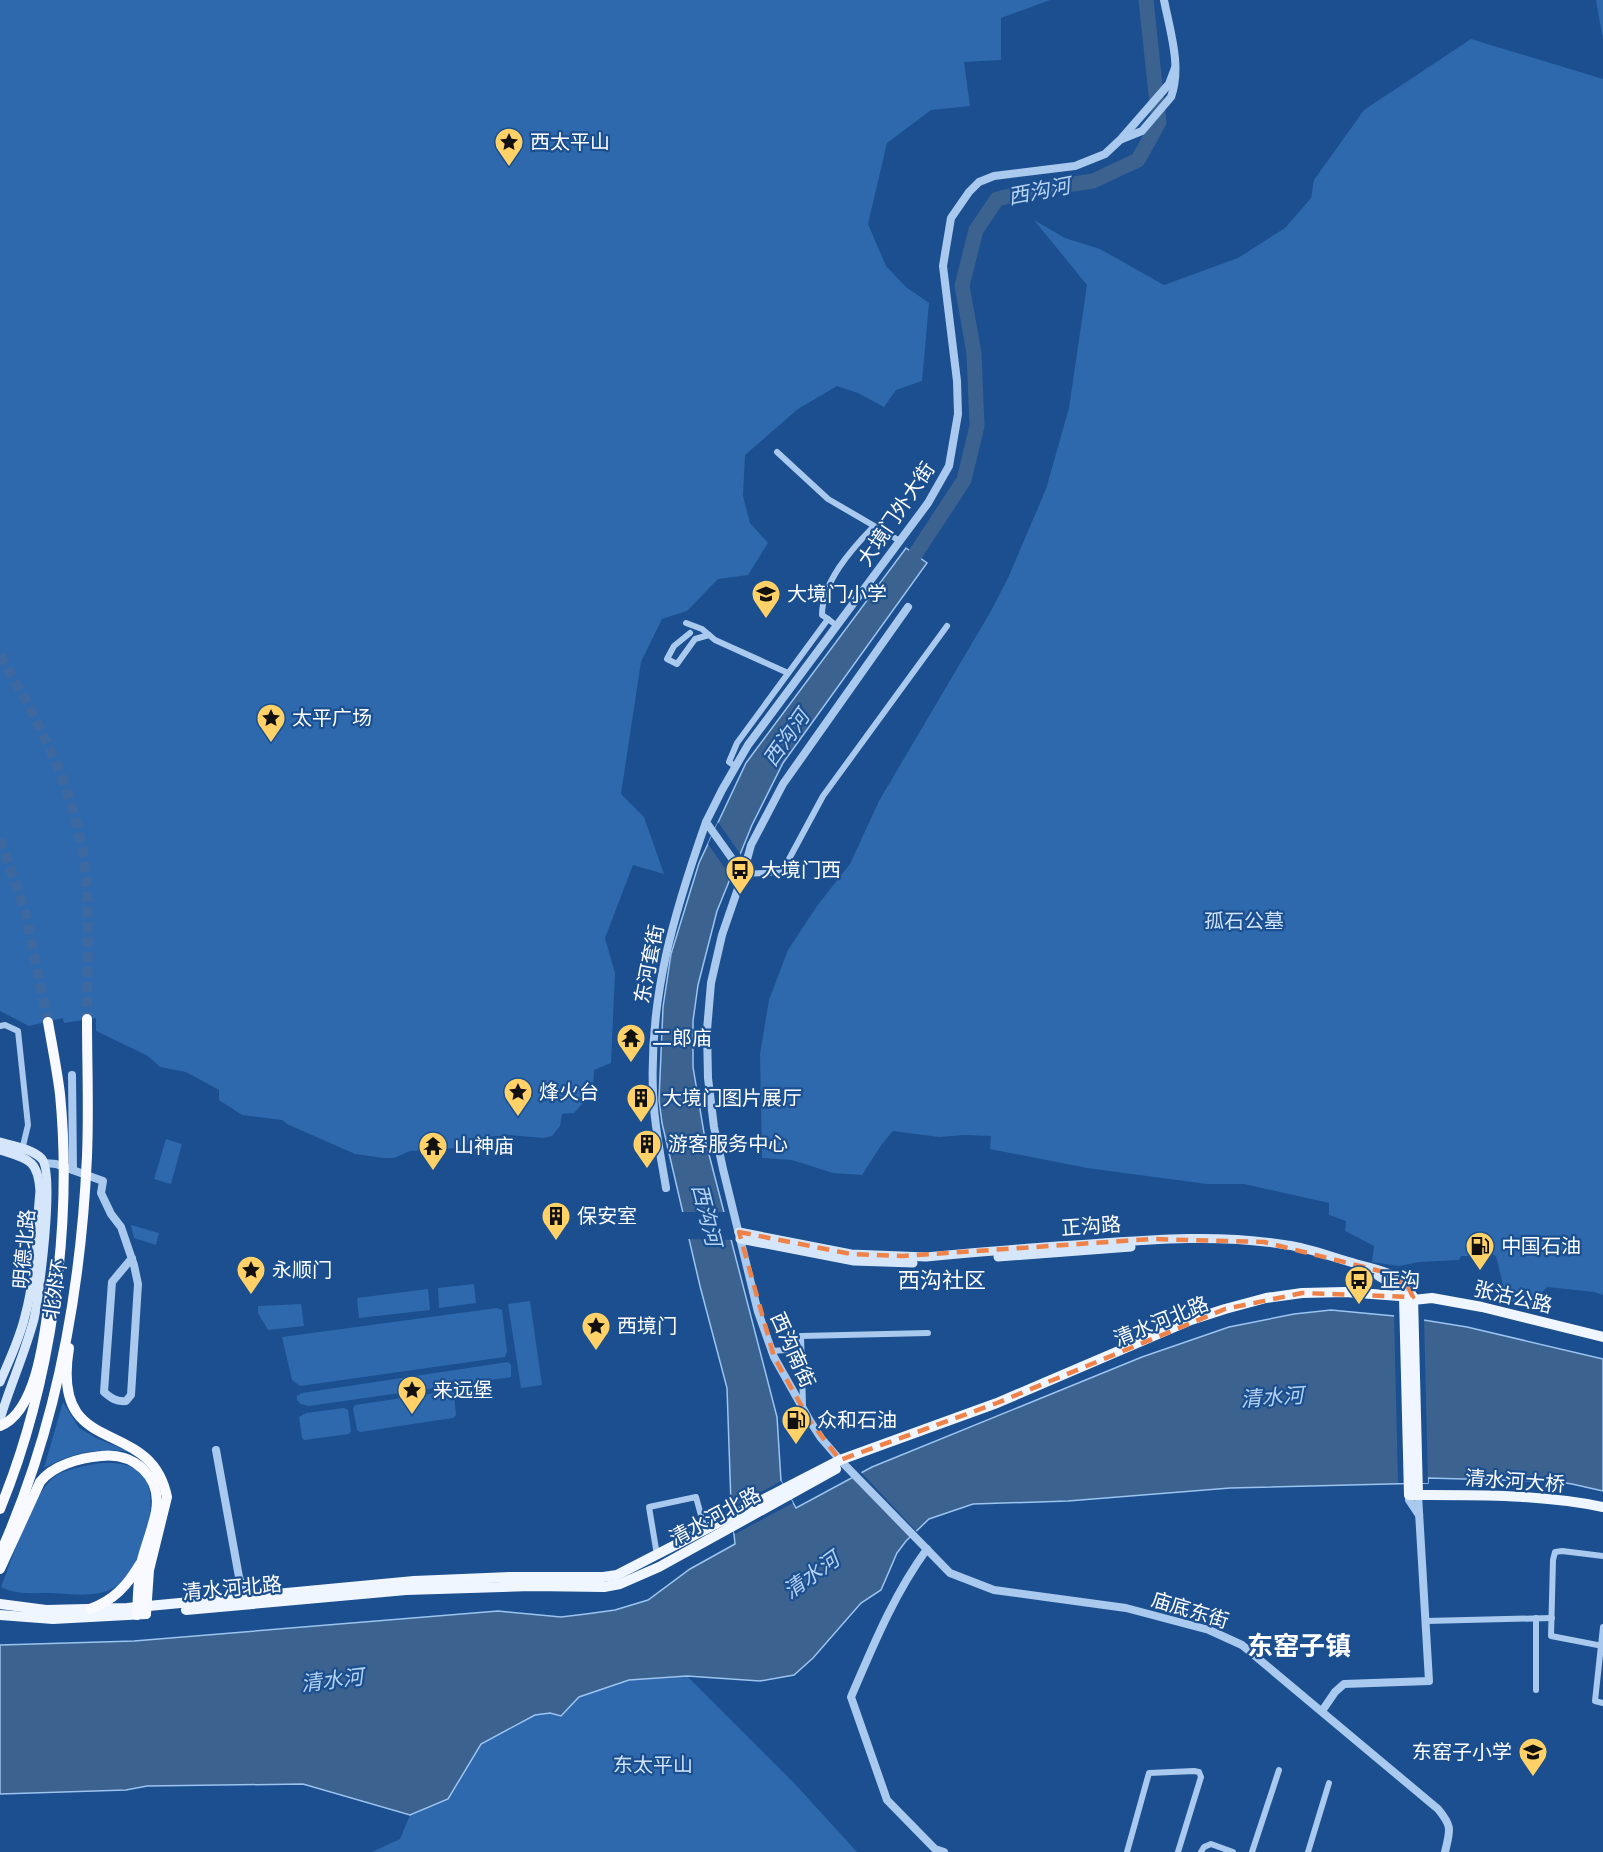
<svg xmlns="http://www.w3.org/2000/svg" width="1603" height="1852" viewBox="0 0 1603 1852" font-family="Cabin,'Noto Sans SC',sans-serif">
  <rect width="100%" height="100%" fill="#1b4f8f"/>
  <!-- green -->
  <g fill="#2e69ad">
    <path d="M0,0H1050L1001,18V60L964,62L970,106L931,110L887,143L868,224L886,266L906,287L929,303L922,381L896,390L884,407L858,393L837,386L798,409L745,455L743,496L750,523L768,543L748,575L718,579L687,611L662,619L641,662L621,794L644,817L664,874L633,865L605,938L615,973L611,1063L594,1070L593,1092L574,1113L562,1114L560,1126L552,1136L543,1138L509,1135L485,1137L456,1148L410,1151L394,1158H383L355,1154L287,1124L282,1120L242,1115L219,1100V1090L186,1072L160,1067L148,1056L96,1031V1018L64,1023L63,1018L29,1026L0,1011Z"/>
    <path d="M1596,0H1603V40Z"/>
    <path d="M1471,39L1603,79V1295L1594,1292L1547,1287L1530,1306L1509,1301L1504,1289L1496,1256L1483,1249L1477,1256H1461L1459,1260L1419,1262L1399,1266L1372,1262L1374,1246L1345,1231L1346,1221L1329,1215V1203L1244,1184H1207L1087,1168L990,1149L991,1136L964,1135L939,1137L893,1131L882,1144L862,1175L833,1173L792,1160L762,1158L760,1054L769,1000L788,950L817,906L850,864L879,801L991,611L1008,578L1046,489L1069,408L1087,285L1034,220L1065,238L1100,249L1164,285L1238,258L1285,228L1311,198L1314,180L1364,110Z"/>
    <path d="M166,1139L182,1144L171,1184L154,1179Z"/>
    <path d="M131,1225L159,1233L156,1245L134,1238Z"/>
    <path d="M474,1284L476,1303L439,1308L438,1288Z"/>
    <path d="M428,1289L430,1310L359,1318L357,1298Z"/>
    <path d="M530,1301L542,1385L521,1388L508,1304Z"/>
    <path d="M301,1304L304,1326L268,1330L258,1313V1306Z"/>
    <path d="M497,1308L502,1310L507,1351L505,1357L300,1386L292,1380L282,1337Z"/>
    <path d="M508,1362L511,1365V1377L309,1406L301,1404L297,1400V1396L302,1393Z"/>
    <path d="M449,1391L454,1393L456,1415L453,1418L360,1432L357,1430L353,1409L355,1405Z"/>
    <path d="M63,1402L79,1428L96,1438L130,1452C98,1447 72,1453 44,1468Z"/>
    <path d="M344,1408L348,1410L351,1431L349,1434L304,1440L302,1438L299,1417L306,1413Z"/>
    <path d="M102,1463C118,1463 133,1463 144,1477C162,1500 140,1576 114,1588C94,1598 72,1594 51,1593C35,1593 15,1595 1,1587C12,1560 33,1490 57,1475C70,1468 88,1465 102,1463Z"/>
    <path d="M687,1676L794,1783L857,1852H372L400,1839L410,1815L448,1799L481,1744L536,1714L550,1713L561,1716L579,1697L603,1688L629,1680Z"/>
  </g>
  <!-- water -->
  <path fill="#3c6290" stroke="#9cc4f0" stroke-width="1.5" d="M906,548L927,563L783,763L752,825L717,911L698,985L693,1021V1067L705,1139L777,1417L781,1481L796,1508L872,1467L1142,1357L1229,1327L1294,1314L1331,1310L1405,1317L1467,1327L1603,1359V1491L1572,1484L1535,1478L1531,1481L1428,1478V1483L1230,1488L1068,1501L973,1504L929,1519L906,1541L897,1553L881,1590L861,1603L813,1658L794,1675L760,1681L687,1676L629,1680L579,1697L561,1716L550,1713L535,1715L481,1744L448,1799L410,1815L303,1784L147,1786L126,1790L0,1794V1645L134,1641L498,1611L561,1617L586,1614L615,1610L648,1600L690,1569L735,1544L731,1504L727,1388L700,1286L662,1123L659,1100L663,1007L671,954L699,863L746,763Z"/>
  <!-- pier -->
  <g fill="#1b4f8f">
    <path d="M718,822L741,855L731,877L708,844Z"/>
    <path d="M681,1212H728L735,1240L687,1239Z"/>
    <path d="M1394,1313L1424,1317L1428,1483H1398Z"/>
    <path d="M859,1470L918,1533L913,1538L851,1474Z"/>
    <path d="M781,1481L793,1503L735,1534L730,1525L728,1510Z"/>
  </g>
  <g fill="none" stroke-linecap="round" stroke-linejoin="round">
    <!-- river -->
    <path stroke="#3c6290" stroke-width="15" d="M905,570L964,480L977,426L974,353L962,286L976,230L997,199L1039,189L1093,181L1138,160L1159,122L1146,0"/>
    <!-- trunk-tunnel -->
    <g stroke="#3d69a0" stroke-width="10" stroke-dasharray="10 5" stroke-linecap="butt">
      <path d="M0,655C43,729 82,802 87,890C89,933 87,976 87,1019"/>
      <path d="M0,839L25,911L48,1022"/>
    </g>
    <!-- minor -->
    <g stroke="#a9c9ee" stroke-width="6">
      <path d="M777,452L828,499L900,541"/>
      <path d="M828,619L822,615C822,582 851,550 873,527"/>
      <path d="M686,623L702,629L715,640L788,673"/>
      <path d="M690,633L674,646L667,659L677,664L695,639L709,635"/>
      <path d="M735,766L729,762L737,743L828,619L837,626"/>
      <path d="M743,874L782,872L823,796L947,626"/>
      <path d="M0,1026L5,1025L18,1031L28,1125L22,1150"/>
      <path d="M771,1351L801,1349"/>
      <path d="M803,1406L801,1336L928,1333"/>
      <path d="M657,1555L649,1507L696,1497L705,1530"/>
      <path d="M1603,1556L1562,1551L1555,1552L1553,1560L1551,1636L1603,1646"/>
      <path d="M1536,1618V1690"/>
      <path d="M1426,1621L1552,1618"/>
      <path d="M1603,1627L1595,1701L1603,1703"/>
      <path d="M1127,1852L1149,1773L1194,1771L1199,1772L1201,1777L1178,1852"/>
      <path d="M1201,1852L1204,1847L1211,1844L1233,1852"/>
      <path d="M1252,1852L1279,1770"/>
      <path d="M1308,1852L1329,1783"/>
    </g>
    <!-- tertiary -->
    <g stroke="#a9c9ee" stroke-width="8">
      <path d="M1175,68L1169,84L1121,139L1105,154L1075,166L994,176L979,182L969,192L951,218L943,266L957,381L958,414L949,466L928,503L748,745L722,790L706,822L743,874L722,935L711,983L707,1030L708,1078L714,1127L723,1169L758,1312L774,1357L810,1421L821,1438L840,1460L950,1573L994,1590L1126,1608L1209,1630L1242,1645L1438,1809C1453,1827 1450,1830 1445,1852"/>
      <path d="M1122,139L1142,131L1171,97C1182,67 1170,31 1164,0"/>
      <path d="M743,874L751,845L783,784L908,607"/>
      <path d="M72,1075L73,1170"/>
      <path d="M44,1163L56,1164L103,1181L101,1193L111,1214L121,1227L134,1265L138,1284L131,1395L126,1401C116,1402 111,1398 104,1392L112,1282L132,1258"/>
      <path d="M666,1188C661,1157 654,1125 653,1093C649,996 674,913 706,822"/>
      <path d="M216,1450L239,1577L245,1596"/>
      <path d="M1409,1495V1500L1419,1515"/>
      <path d="M927,1549C894,1594 873,1646 851,1697L887,1800L935,1849L944,1852"/>
      <path d="M1322,1711L1335,1692L1344,1684L1429,1681L1418,1495"/>
    </g>
    <!-- secondary -->
    <g stroke="#d6e6fa" stroke-width="9">
      <path d="M0,1142C13,1146 33,1149 42,1159C55,1175 39,1296 34,1319C25,1353 10,1386 0,1419"/>
      <path d="M0,1150C28,1159 38,1159 40,1191C36,1233 36,1276 25,1316C20,1338 9,1361 0,1382"/>
      <path d="M739,1232L851,1254L926,1257C981,1252 1036,1247 1090,1244C1155,1239 1222,1234 1287,1245C1310,1248 1334,1258 1357,1264C1377,1270 1407,1274 1413,1297"/>
      <path d="M740,1239L854,1261L913,1263"/>
      <path d="M998,1257L1131,1247"/>
      <path d="M1378,1276L1400,1289L1404,1297"/>
    </g>
    <!-- primary -->
    <g stroke="#f0f6ff" stroke-width="10">
      <path d="M1404,1297L1409,1495C1473,1495 1540,1494 1603,1507"/>
      <path d="M1413,1300L1432,1298L1482,1307L1603,1337"/>
      <path d="M0,1604L46,1610L127,1608L414,1581L510,1577H603L617,1575L840,1460L997,1403L1191,1320L1225,1309L1266,1298L1302,1293L1345,1292L1413,1297L1418,1495"/>
      <path d="M186,1610L406,1590L532,1586L604,1587L620,1584L659,1567L836,1469"/>
      <path d="M0,1615L53,1619L146,1614"/>
    </g>
    <!-- trunk -->
    <g stroke="#f8faff" stroke-width="10">
      <path d="M69,1348C50,1463 150,1413 167,1497L149,1570L146,1614"/>
      <path d="M0,1426C41,1410 46,1318 52,1279"/>
      <path d="M0,1569L40,1482C53,1465 80,1458 101,1456C134,1452 162,1477 156,1511C153,1528 146,1544 142,1560C138,1577 138,1597 137,1615"/>
      <path d="M90,1609C114,1600 127,1586 140,1564"/>
    </g>
    <!-- trunk-bridge -->
    <g stroke="#f8faff" stroke-width="10">
      <path d="M0,1509C51,1385 73,1228 60,1094C57,1070 52,1045 48,1022"/>
      <path d="M0,1554C56,1429 81,1292 87,1156C89,1110 87,1064 87,1019"/>
    </g>
  </g>
  <!-- marked area -->
  <path fill="none" stroke="#ee8249" stroke-width="4.5" stroke-dasharray="12 8" stroke-linejoin="round" d="M739,1232L851,1254L903,1256L1152,1239L1264,1242L1384,1272L1407,1285L1413,1297L1302,1293L1225,1309L997,1403L840,1460L810,1421L774,1357Z"/>
  <!-- icons -->
  <defs>
    <g id="sight-pin" transform="scale(1.5)"><path d="M0 17L-7.5 6A9.5 9.5 0 1 1 7.5 6Z" fill="#ffd166" stroke="#1b4f8f"/><path d="M0-6L1.8-2.2L6-1.7L2.9 1.2L3.7 5.4L0 3.3L-3.7 5.4L-2.9 1.2L-6-1.7L-1.8-2.2Z" fill="#111"/></g>
    <g id="school-pin" transform="scale(1.5)"><path d="M0 17L-7.5 6A9.5 9.5 0 1 1 7.5 6Z" fill="#ffd166" stroke="#1b4f8f"/><path d="M0-5L7-2L0 1L-7-2ZM-4 1L0 2.5L4 1V4Q0 6-4 4Z" fill="#111"/></g>
    <g id="bus-pin" transform="scale(1.5)"><path d="M0 17L-7.5 6A9.5 9.5 0 1 1 7.5 6Z" fill="#ffd166" stroke="#1b4f8f"/><path d="M-5-6H5V4H4V6H2V4H-2V6H-4V4H-5ZM-3.5-4V0h7V-4ZM-3.5 1.2v1.5H-2V1.2ZM2 1.2v1.5H3.5V1.2Z" fill="#111"/></g>
    <g id="temple-pin" transform="scale(1.5)"><path d="M0 17L-7.5 6A9.5 9.5 0 1 1 7.5 6Z" fill="#ffd166" stroke="#1b4f8f"/><path d="M0-6L5-2H3V0L6.5 2.5H4V6H1.5V3h-3V6H-4V2.5H-6.5L-3 0V-2H-5Z" fill="#111"/></g>
    <g id="building-pin" transform="scale(1.5)"><path d="M0 17L-7.5 6A9.5 9.5 0 1 1 7.5 6Z" fill="#ffd166" stroke="#1b4f8f"/><path d="M-4-6H4V6H1V3H-1V6H-4ZM-2.5-4.3h1.7v1.8h-1.7ZM.8-4.3h1.7v1.8H.8ZM-2.5-1h1.7V.8h-1.7ZM.8-1h1.7V.8H.8Z" fill="#111"/></g>
    <g id="fuel-pin" transform="scale(1.5)"><path d="M0 17L-7.5 6A9.5 9.5 0 1 1 7.5 6Z" fill="#ffd166" stroke="#1b4f8f"/><path d="M-5.5-6h7V0h2V4h1.3V-2.5L3-4.5l.8-.8L6-3V5H2.5V1h-1V6h-7ZM-4.2-4.7v3.2H.2V-4.7Z" fill="#111"/></g>
  </defs>
  <g fill-rule="evenodd">
    <use href="#sight-pin" x="509" y="142"/>
    <use href="#school-pin" x="766" y="594"/>
    <use href="#sight-pin" x="271" y="718"/>
    <use href="#bus-pin" x="740" y="870"/>
    <use href="#temple-pin" x="631" y="1038"/>
    <use href="#sight-pin" x="518" y="1092"/>
    <use href="#building-pin" x="641" y="1098"/>
    <use href="#building-pin" x="647" y="1144"/>
    <use href="#temple-pin" x="433" y="1146"/>
    <use href="#building-pin" x="556" y="1216"/>
    <use href="#fuel-pin" x="1480" y="1246"/>
    <use href="#sight-pin" x="251" y="1270"/>
    <use href="#bus-pin" x="1359" y="1280"/>
    <use href="#sight-pin" x="596" y="1326"/>
    <use href="#sight-pin" x="412" y="1390"/>
    <use href="#fuel-pin" x="796" y="1420"/>
    <use href="#school-pin" x="1533" y="1752"/>
  </g>
  <g text-anchor="middle" dominant-baseline="central" stroke-width="4.5" stroke-linejoin="round" paint-order="stroke">
    <!-- poi labels -->
    <g font-size="20" fill="#fff" stroke="#1b4f8f" text-anchor="start">
      <text x="530" y="142">西太平山</text>
      <text x="787" y="594">大境门小学</text>
      <text x="292" y="718">太平广场</text>
      <text x="761" y="870">大境门西</text>
      <text x="652" y="1038">二郎庙</text>
      <text x="539" y="1092">烽火台</text>
      <text x="662" y="1098">大境门图片展厅</text>
      <text x="668" y="1144">游客服务中心</text>
      <text x="454" y="1146">山神庙</text>
      <text x="577" y="1216">保安室</text>
      <text x="1501" y="1246">中国石油</text>
      <text x="272" y="1270">永顺门</text>
      <text x="1380" y="1280">正沟</text>
      <text x="617" y="1326">西境门</text>
      <text x="433" y="1390">来远堡</text>
      <text x="817" y="1420">众和石油</text>
      <text x="1512" y="1752" text-anchor="end">东窑子小学</text>
    </g>
    <!-- street labels -->
    <g font-size="20" fill="#fff" stroke="#1b4f8f">
      <text transform="translate(896 514) rotate(-56)">大境门外大街</text>
      <text transform="translate(649 964) rotate(-79)">东河套街</text>
      <text transform="translate(1091 1226) rotate(-4)">正沟路</text>
      <text transform="translate(24 1249) rotate(-85)">明德北路</text>
      <text transform="translate(55 1289) rotate(-81)">北外环</text>
      <text transform="translate(1513 1297) rotate(13)">张沽公路</text>
      <text transform="translate(1161 1321) rotate(-22)">清水河北路</text>
      <text transform="translate(793 1350) rotate(66)">西沟南街</text>
      <text transform="translate(1515 1481) rotate(4)">清水河大桥</text>
      <text transform="translate(715 1516) rotate(-28)">清水河北路</text>
      <text transform="translate(232 1588) rotate(-5)">清水河北路</text>
      <text transform="translate(1190 1610) rotate(17)">庙底东街</text>
    </g>
    <!-- park labels -->
    <g font-size="20" fill="#cfe3fa" stroke="#1b4f8f">
      <text x="1244" y="921">孤石公墓</text>
      <text x="653" y="1765">东太平山</text>
    </g>
    <!-- water labels -->
    <g font-size="21" font-style="italic" fill="#b5d3f5" stroke="#1b4f8f">
      <text transform="translate(1039 191) rotate(-11)">西沟河</text>
      <text transform="translate(786 738) rotate(-55)">西沟河</text>
      <text transform="translate(707 1215) rotate(76)">西沟河</text>
      <text transform="translate(1272 1397) rotate(-4)">清水河</text>
      <text transform="translate(811 1575) rotate(-36)">清水河</text>
      <text transform="translate(332 1680) rotate(-7)">清水河</text>
    </g>
    <!-- quarter labels -->
    <g font-size="22" fill="#fff" stroke="#1b4f8f">
      <text x="942" y="1280">西沟社区</text>
    </g>
    <!-- district labels -->
    <g font-size="26" font-weight="bold" fill="#fff" stroke="#1b4f8f">
      <text x="1299" y="1646">东窑子镇</text>
    </g>
  </g>
</svg>
